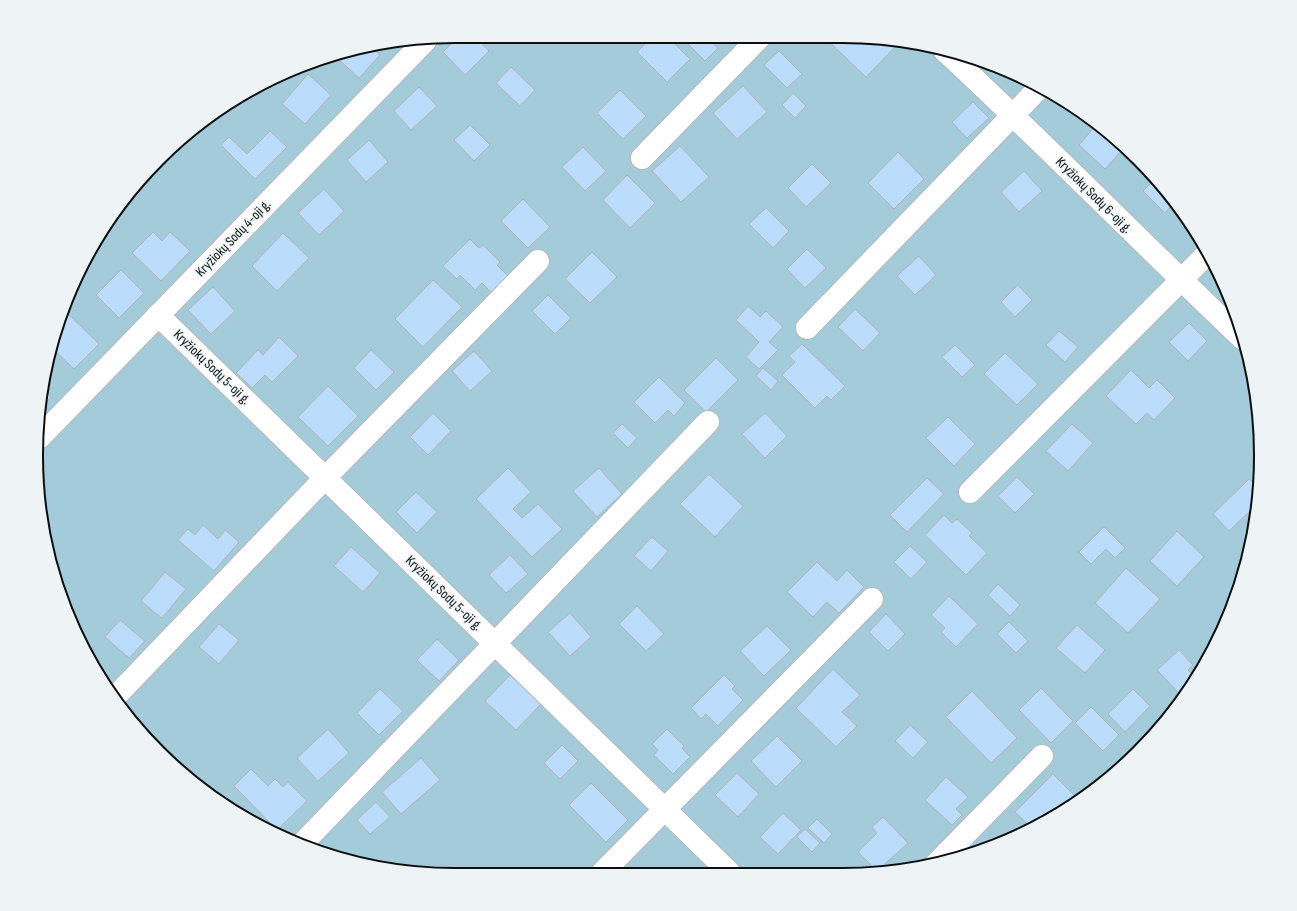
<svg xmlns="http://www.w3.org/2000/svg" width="1297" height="911" viewBox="0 0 1297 911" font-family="'Sofia Sans Condensed',sans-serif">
  <rect width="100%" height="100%" fill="#eef4f6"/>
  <!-- green -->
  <path fill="#a4cbd9" d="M455,36H842L924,44L1002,68L1051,92L1097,123L1157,179L1205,246L1239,320L1257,401L1260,483L1247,564L1218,641L1174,711L1118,771L1027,832L950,861L896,871L428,874L347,861L270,832L200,788L140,732L79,641L50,564L40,510V401L68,295L107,223L140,179L223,107L295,68L347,50Z"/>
  <!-- building -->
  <g fill="#bbdcfb" stroke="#b0b4b8">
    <path d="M459,36H474L489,51L465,75L443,52Z"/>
    <path d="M524,36H535L530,41Z"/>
    <path d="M641,36H667L690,59L667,82L637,52L647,42Z"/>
    <path d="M684,36H705L718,48L705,61L682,38Z"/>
    <path d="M725,36H739L732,43Z"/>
    <path d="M823,36H842L900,42L866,77Z"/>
    <path d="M371,47L380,55L359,78L336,57L340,53L347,50Z"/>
    <path d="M779,51L802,74L787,88L764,65Z"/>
    <path d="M511,67L535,90L520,106L496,83Z"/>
    <path d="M308,74L331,95L305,124L282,104Z"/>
    <path d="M743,86L767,112L737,139L713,113Z"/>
    <path d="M419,87L437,106L411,130L394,111Z"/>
    <path d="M620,90L646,116L623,139L597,113Z"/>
    <path d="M793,93L806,106L795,118L782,105Z"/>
    <path d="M973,102L989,118L967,138L952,122Z"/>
    <path d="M1098,123L1124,148L1105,169L1079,145Z"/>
    <path d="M470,125L490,145L474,161L454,140Z"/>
    <path d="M270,131L287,147L255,179L221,145L229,137L247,154Z"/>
    <path d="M369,140L388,162L366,182L347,160Z"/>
    <path d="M680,146L709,177L681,202L652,171Z"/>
    <path d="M583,147L606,171L585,191L562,167Z"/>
    <path d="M898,152L924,179L894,209L868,183Z"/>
    <path d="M812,164L831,183L806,207L788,188Z"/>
    <path d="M1024,171L1042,191L1019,212L1001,192Z"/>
    <path d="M627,175L655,203L630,228L603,200Z"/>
    <path d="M1156,178L1174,203L1165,213L1143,191Z"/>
    <path d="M324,189L344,211L319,235L298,213Z"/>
    <path d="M523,199L550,227L528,248L501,221Z"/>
    <path d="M766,208L789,231L773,248L749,224Z"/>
    <path d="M115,211L120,216L103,233L102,232L107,223Z"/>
    <path d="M153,232L162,241L170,232L190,251L161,281L132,253Z"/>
    <path d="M283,233L309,258L277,291L252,266Z"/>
    <path d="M470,239L479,248L483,245L500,262L497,265L508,276L491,292L482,283L475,290L460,275L457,279L443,266Z"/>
    <path d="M807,249L826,268L805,288L787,269Z"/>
    <path d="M592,252L617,277L590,303L565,279Z"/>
    <path d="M919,256L936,275L915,295L897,276Z"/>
    <path d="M121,270L144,293L119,318L96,295Z"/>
    <path d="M433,280L462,307L423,347L395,319Z"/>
    <path d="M1018,285L1032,300L1015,317L1001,302Z"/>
    <path d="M213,287L235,311L211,334L188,310Z"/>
    <path d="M548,295L571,318L555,334L532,311Z"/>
    <path d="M748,306L760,317L766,311L783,327L769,342L778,350L759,369L746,357L759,342L736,320Z"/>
    <path d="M855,309L880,333L863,351L838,327Z"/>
    <path d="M64,310L99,344L74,369L53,349Z"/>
    <path d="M1189,323L1207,341L1188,361L1169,342Z"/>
    <path d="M1059,331L1078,347L1065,362L1046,345Z"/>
    <path d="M279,337L298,356L272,382L265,375L252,388L236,373L258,350L263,355Z"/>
    <path d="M802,344L845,386L831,400L827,396L815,408L782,375L795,362L789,356Z"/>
    <path d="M955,345L975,365L962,377L942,357Z"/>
    <path d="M371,350L394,372L376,390L354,368Z"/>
    <path d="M474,351L492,371L470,391L452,371Z"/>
    <path d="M1005,353L1038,384L1017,405L984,374Z"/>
    <path d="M716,358L738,380L706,412L684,390Z"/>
    <path d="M763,368L778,381L771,390L756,376Z"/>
    <path d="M1131,370L1149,388L1157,380L1175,398L1154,420L1147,413L1136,424L1106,396Z"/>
    <path d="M659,377L685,403L674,416L668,410L655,423L634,402Z"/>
    <path d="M328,386L358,416L328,446L298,417Z"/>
    <path d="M43,388L51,397L40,408V401Z"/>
    <path d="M433,413L451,431L428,455L410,437Z"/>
    <path d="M765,413L787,436L765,458L742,434Z"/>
    <path d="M948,417L975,444L954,466L926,438Z"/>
    <path d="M622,424L637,438L628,448L613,433Z"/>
    <path d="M1072,424L1093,443L1068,471L1046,451Z"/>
    <path d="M508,468L531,492L513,509L522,518L538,504L562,529L532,557L476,499Z"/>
    <path d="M599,468L622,494L597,517L573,491Z"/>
    <path d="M709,474L743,506L715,537L680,504Z"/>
    <path d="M1017,477L1034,494L1015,513L998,496Z"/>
    <path d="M927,478L944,494L907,532L890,515Z"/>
    <path d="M1249,479L1259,489L1258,494L1256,496L1258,497L1256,505L1229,531L1213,514Z"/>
    <path d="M416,492L437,512L417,533L396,512Z"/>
    <path d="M944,515L952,523L957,519L972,533L969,536L987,553L966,575L925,535Z"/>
    <path d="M203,525L218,539L225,530L239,542L214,571L178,540L188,529L195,535Z"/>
    <path d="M1104,527L1125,548L1115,558L1106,549L1091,564L1079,552Z"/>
    <path d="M1177,531L1204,557L1177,586L1150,561Z"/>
    <path d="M652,537L668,551L651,571L634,556Z"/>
    <path d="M910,546L927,562L911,579L894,562Z"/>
    <path d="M351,547L380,573L363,592L334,566Z"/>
    <path d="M510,555L528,574L506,593L489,575Z"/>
    <path d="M817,562L837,581L847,570L864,587L839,613L827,602L813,617L787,592Z"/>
    <path d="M1126,568L1160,599L1128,633L1095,603Z"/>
    <path d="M165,572L186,589L162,618L141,601Z"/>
    <path d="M998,584L1020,605L1010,616L988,595Z"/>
    <path d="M949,596L978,624L956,647L941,632L945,628L931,615Z"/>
    <path d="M637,606L664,634L646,651L619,624Z"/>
    <path d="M570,613L591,637L570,656L548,632Z"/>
    <path d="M886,614L905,634L888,651L869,632Z"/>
    <path d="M120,620L145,641L129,658L105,637Z"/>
    <path d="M1009,622L1028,641L1016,653L997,634Z"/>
    <path d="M219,624L239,640L219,664L199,647Z"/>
    <path d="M1077,625L1105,650L1085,673L1056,648Z"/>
    <path d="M767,626L791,650L764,676L740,651Z"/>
    <path d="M437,639L459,660L439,681L417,660Z"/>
    <path d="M1179,650L1193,665L1188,670L1192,674L1189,677L1193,681L1183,697L1157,670Z"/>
    <path d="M1212,651L1197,674L1193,670Z"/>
    <path d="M833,669L860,695L842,712L857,726L836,747L796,708Z"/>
    <path d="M510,675L541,704L516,730L485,701Z"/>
    <path d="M724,675L735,686L732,689L743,700L718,726L706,714L701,719L691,708Z"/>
    <path d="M1041,688L1073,721L1051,743L1019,710Z"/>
    <path d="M380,689L403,711L379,735L357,713Z"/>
    <path d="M1133,689L1150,706L1125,732L1108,714Z"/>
    <path d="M972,691L1017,738L991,763L946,717Z"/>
    <path d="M1091,707L1119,735L1103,751L1075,723Z"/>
    <path d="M910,725L928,742L913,758L895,741Z"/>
    <path d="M328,729L349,753L318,781L297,758Z"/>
    <path d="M667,729L684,746L682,748L690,757L673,774L654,755L658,750L652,744Z"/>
    <path d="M777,736L802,761L776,787L751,761Z"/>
    <path d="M562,745L578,761L560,779L544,763Z"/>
    <path d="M421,758L440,780L401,814L382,792Z"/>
    <path d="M251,769L268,786L275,779L283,787L288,782L307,801L277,830L234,786Z"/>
    <path d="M737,773L759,794L738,817L715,795Z"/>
    <path d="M1053,774L1077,798L1032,828L1015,812Z"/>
    <path d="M946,777L968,797L956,809L962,815L952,825L925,800Z"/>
    <path d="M591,783L628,820L606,842L569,805Z"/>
    <path d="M376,802L390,817L370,834L357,820Z"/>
    <path d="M783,813L801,830L778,854L760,837Z"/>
    <path d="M883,817L908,843L877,871L858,852L877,833L872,827Z"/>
    <path d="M817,819L832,834L824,843L808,828Z"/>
    <path d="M805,829L820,843L812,852L797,837Z"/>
    <path d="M526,869L531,874H521Z"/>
  </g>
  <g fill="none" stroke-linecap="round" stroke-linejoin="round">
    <!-- minor casing -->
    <g stroke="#b3b9bb" stroke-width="24">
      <g id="minor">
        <path d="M945,51C1046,145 1143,244 1243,339"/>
        <path d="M642,158L761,36"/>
        <path d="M158,315L729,872"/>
        <path d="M807,328L1040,87"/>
        <path d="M40,437L426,40"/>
        <path d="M970,492L1208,253"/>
        <path d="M116,696L325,478L538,261"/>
        <path d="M302,844L708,422"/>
        <path d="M936,864L1042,756"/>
        <path d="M602,873L872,599"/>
      </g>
    </g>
    <!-- minor -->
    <use href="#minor" stroke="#fff" stroke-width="22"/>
  </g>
  <g text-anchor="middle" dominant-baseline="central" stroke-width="3" stroke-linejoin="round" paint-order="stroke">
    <!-- street labels -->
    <g font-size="14" fill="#0c0e0f" stroke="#eef4f6">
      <text transform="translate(1094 195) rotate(45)">Kryžiokų Sodų 6-oji g.</text>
      <text transform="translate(233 238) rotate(-46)">Kryžiokų Sodų 4-oji g.</text>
      <text transform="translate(212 367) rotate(44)">Kryžiokų Sodų 5-oji g.</text>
      <text transform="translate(444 593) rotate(44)">Kryžiokų Sodų 5-oji g.</text>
    </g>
  </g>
  <!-- crop -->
  <path d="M0 0H1297V911H0ZM455 43H842A412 412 0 0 1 1254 455V456A412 412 0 0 1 842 868H455A412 412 0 0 1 43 456V455A412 412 0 0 1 455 43Z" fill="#eef4f6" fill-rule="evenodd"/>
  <path fill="none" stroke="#0c0e0f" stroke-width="2" d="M455 43H842A412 412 0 0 1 1254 455V456A412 412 0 0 1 842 868H455A412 412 0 0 1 43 456V455A412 412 0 0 1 455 43Z"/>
</svg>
